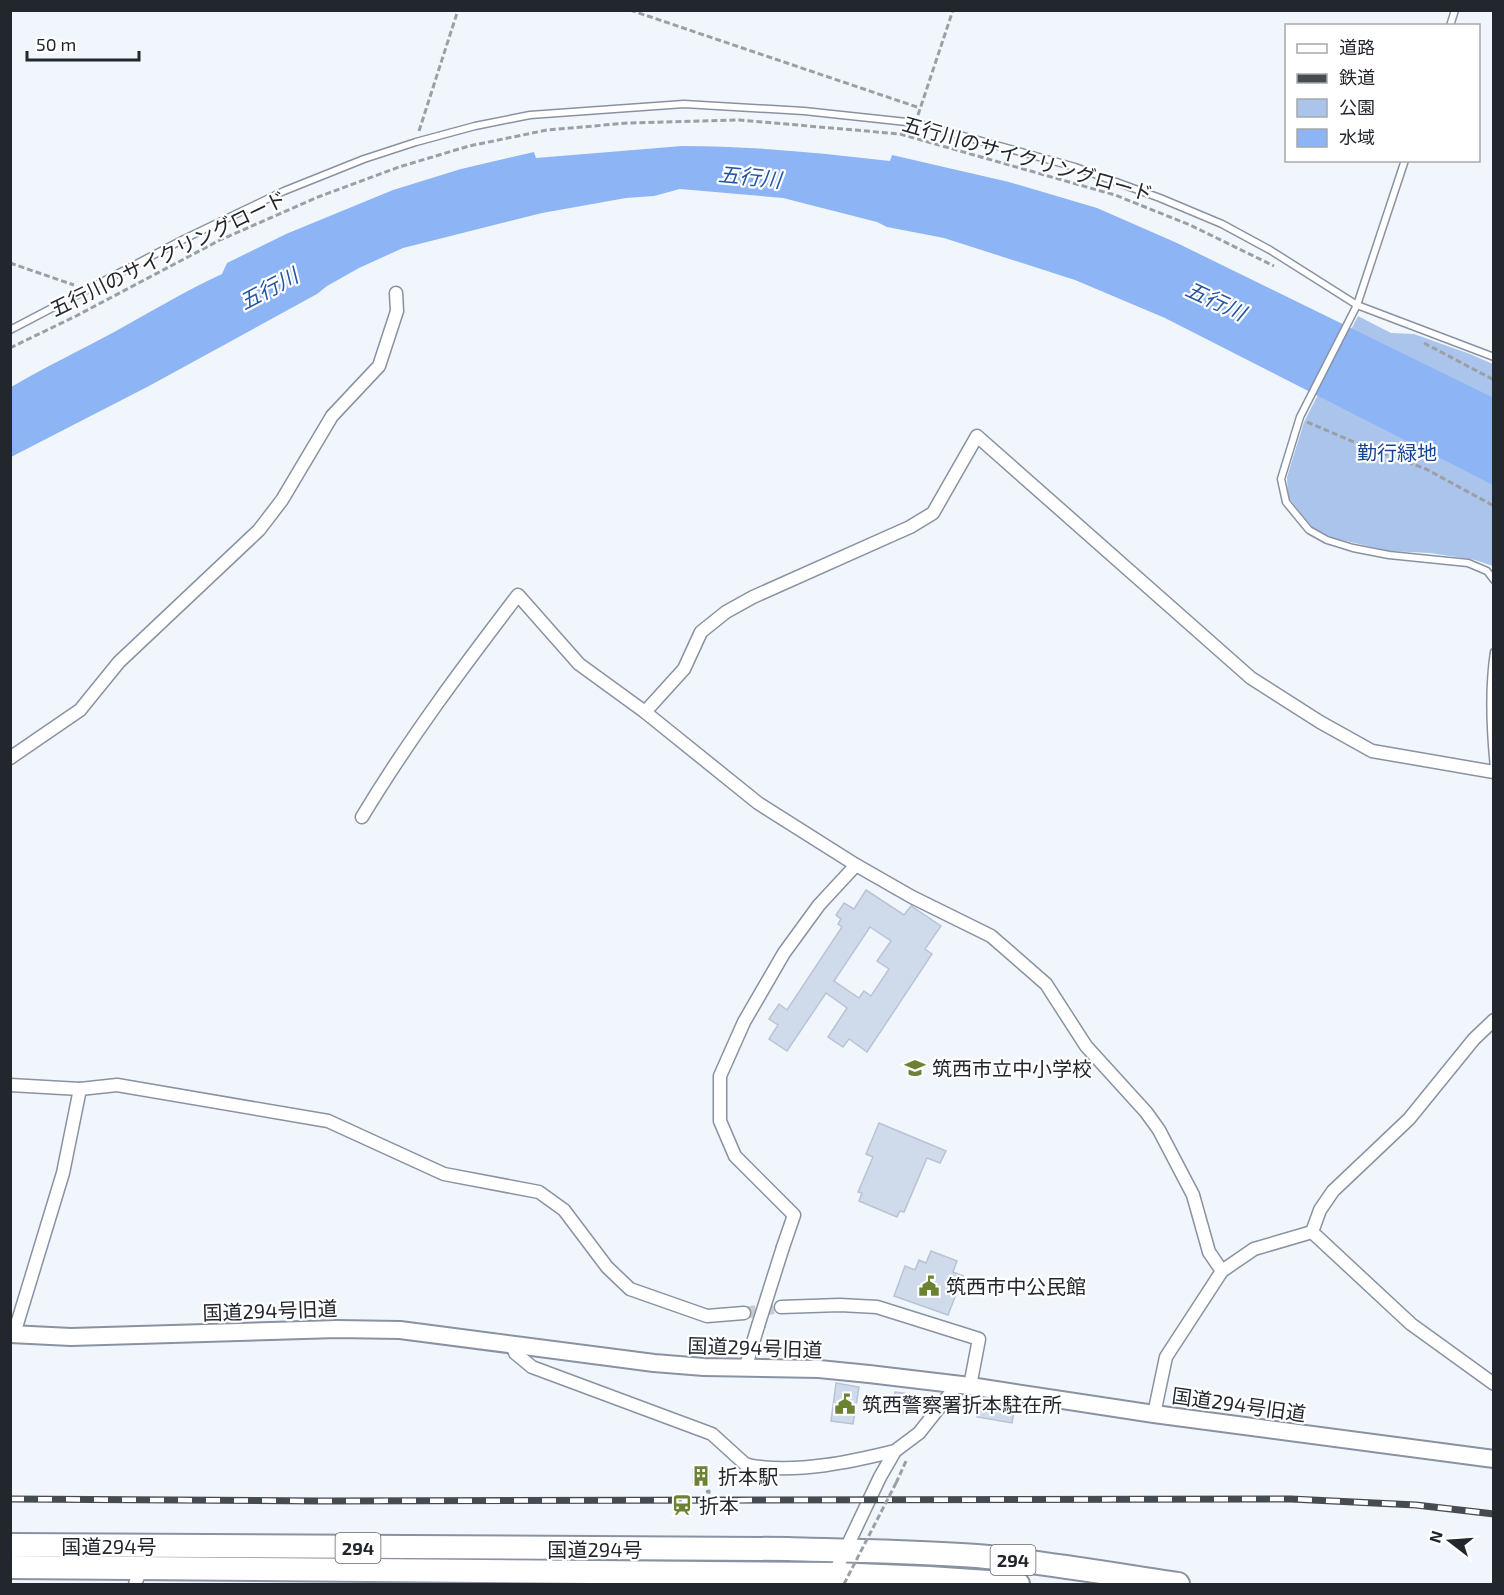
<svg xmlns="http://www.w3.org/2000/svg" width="1504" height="1595" viewBox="0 0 1504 1595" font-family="'Exo 2','Noto Sans JP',sans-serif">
  <rect width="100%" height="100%" fill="#f1f6fd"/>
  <!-- green -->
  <path fill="#abc4ec" d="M1358,316L1391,333L1414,334L1470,354L1493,364V566L1475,560L1430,553L1389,551L1333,538L1312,527L1288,497L1287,477L1304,422Z"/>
  <!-- water -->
  <path fill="#8db5f6" d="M682,146C752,146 821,153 890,161L892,155L1009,182L1097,208L1177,243L1494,398L1493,485L1165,318L1075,280L944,238L887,227L877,222L783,198L680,189L654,196L626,198L542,213L403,248L359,268L327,286L317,294L149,386L11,457V387C45,367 81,350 116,331C152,311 185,291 222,274L227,263L286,234L393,190L461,169L534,152L536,158Z"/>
  <!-- building -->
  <g fill="#cfdaeb" stroke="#b9c3d4" stroke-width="1.5" fill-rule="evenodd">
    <path d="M866,890L904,915L911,906L941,926L925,949L932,954L867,1052L849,1039L843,1047L828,1037L847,1008L826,993L787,1051L769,1039L778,1025L769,1019L779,1004L787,1010L842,927L838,924L841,919L836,915L844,903L854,909ZM870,927L891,941L877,961L889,969L871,996L864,991L859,998L834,981Z"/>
    <path d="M879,1123L946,1151L940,1163L927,1158L904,1212L900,1211L897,1217L859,1201L862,1193L858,1192L873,1157L866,1154Z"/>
    <path d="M931,1251L957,1261L953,1272L963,1276L948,1315L894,1296L905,1266L915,1270L919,1260L926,1263Z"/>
    <path d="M836,1383L859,1387L853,1424L831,1421Z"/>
    <path d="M895,1392L915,1395L912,1414L892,1411Z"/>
    <path d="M980,1400L1015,1405L1012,1423L977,1417Z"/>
    <path d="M693,1470L709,1471V1482H693Z"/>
  </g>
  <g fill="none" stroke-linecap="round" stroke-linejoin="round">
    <!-- street-tunnel -->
    <path stroke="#c8ccd3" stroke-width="12" stroke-dasharray="12 6" stroke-linecap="butt" d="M744,1313L781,1307"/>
    <!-- lane casing -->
    <g stroke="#8892a2" stroke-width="9">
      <g id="lane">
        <path d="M1450,26L1455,10"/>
        <path d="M1405,160L1357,305L1300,417L1281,479L1286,502L1309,530L1327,540L1353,548L1389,555L1468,563L1487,571L1494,580"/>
        <path d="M10,330L184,239L284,191L364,159L416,142L475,126L530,115L684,104L804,111L916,123L1075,167L1160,198L1222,224L1270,250L1357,305L1494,357"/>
        <path d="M1494,652C1488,691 1490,729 1494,768"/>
      </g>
    </g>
    <!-- street casing -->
    <g stroke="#8892a2" stroke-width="15">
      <g id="street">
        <path d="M645,712L684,669L701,632L726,612L753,597L910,527L933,513L977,436L1251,678L1320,722L1372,751L1494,772"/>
        <path d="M10,758L80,710L119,662L259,530L282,500L332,416L379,366L397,311L396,293"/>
        <path d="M362,817C409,739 463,667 518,595L579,664L645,712L758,803L856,865L912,897L991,936L1046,984L1086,1046L1146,1112L1159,1130L1193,1195L1209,1252L1222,1271"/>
        <path d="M10,1085L80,1089L117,1085L328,1121L444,1174L539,1192L564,1210L607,1267L630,1289L707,1316L744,1313"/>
        <path d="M1312,1232L1320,1210L1333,1191L1409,1119L1474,1039L1494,1020"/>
        <path d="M1312,1232L1411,1324L1494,1384"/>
        <path d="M783,1247L794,1215L735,1156L720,1121V1076L744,1022L784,953L819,905L856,865"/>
        <path d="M781,1307L840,1305L877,1307L979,1339L970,1386"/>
        <path d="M14,1334L63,1173L80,1089"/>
        <path d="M512,1344L515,1353L532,1367L712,1434L745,1464L752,1466C800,1473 850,1462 895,1451"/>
        <path d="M745,1369L758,1326"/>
        <path d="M1154,1414L1166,1357L1222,1271L1254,1249L1312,1232"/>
        <path d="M834,1574L880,1477L895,1451L919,1433L957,1385"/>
        <path d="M135,1584L142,1567"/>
      </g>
    </g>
    <!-- secondary casing -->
    <g stroke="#8892a2" stroke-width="20">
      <path id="secondary" d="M10,1334L71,1337L337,1329L400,1330L654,1363L704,1367L819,1369L869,1374L970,1386L1154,1414L1494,1459"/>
    </g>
    <!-- highway casing -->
    <g stroke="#8892a2" stroke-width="26">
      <g id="highway">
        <path d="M10,1545L788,1549C851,1551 914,1551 977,1556C1044,1562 1111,1574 1178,1584"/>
        <path d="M10,1567L834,1574L929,1578L1018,1584"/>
      </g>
    </g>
    <!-- path -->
    <g stroke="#9b9fa6" stroke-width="3" stroke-dasharray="6 3" stroke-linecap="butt">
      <path d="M630,10L920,108"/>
      <path d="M918,115L953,10"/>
      <path d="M419,131L458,10"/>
      <path d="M10,263L74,285"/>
      <path d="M1424,343L1494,380"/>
      <path d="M10,348L76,316L220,240L318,197L399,167L469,146L547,130L628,123L740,120L900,134L1115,195L1190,225L1274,266"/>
      <path d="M1307,422L1361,445L1426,469L1494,506"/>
      <path d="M896,1483L907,1459"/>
      <path d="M706,1492L709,1491V1513"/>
    </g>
    <!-- lane -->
    <use href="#lane" stroke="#fff" stroke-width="6"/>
    <!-- street -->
    <use href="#street" stroke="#fff" stroke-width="12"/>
    <!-- secondary -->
    <use href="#secondary" stroke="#fff" stroke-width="16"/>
    <!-- highway -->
    <use href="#highway" stroke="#fff" stroke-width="22"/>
    <!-- rail casing -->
    <g stroke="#464b52" stroke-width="7">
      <path id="rail" d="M10,1499L322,1501L1291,1499L1416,1505L1494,1514"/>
    </g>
    <!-- rail -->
    <use href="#rail" stroke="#fff" stroke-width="4.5" stroke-dasharray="14" stroke-linecap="butt"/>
    <!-- street-bridge casing -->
    <g stroke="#8892a2" stroke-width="15" stroke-linecap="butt">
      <path id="street-bridge" d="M758,1326L783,1247"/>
    </g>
    <!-- path-bridge -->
    <path stroke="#9b9fa6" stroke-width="3" stroke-dasharray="6 3" stroke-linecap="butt" d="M844,1584L896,1483"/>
    <!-- street-bridge -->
    <use href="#street-bridge" stroke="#fff" stroke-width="12"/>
  </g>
  <!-- icons -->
  <defs>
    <g id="school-bare" transform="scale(1.62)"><path d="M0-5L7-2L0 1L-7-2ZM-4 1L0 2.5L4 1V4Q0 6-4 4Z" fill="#6c8233" stroke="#fff" stroke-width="2.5" paint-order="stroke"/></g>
    <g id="civic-bare" transform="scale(1.62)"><path d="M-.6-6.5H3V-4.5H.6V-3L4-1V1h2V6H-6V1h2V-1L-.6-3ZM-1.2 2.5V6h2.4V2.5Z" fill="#6c8233" stroke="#fff" stroke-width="2.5" paint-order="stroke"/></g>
    <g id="building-bare" transform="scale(1.62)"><path d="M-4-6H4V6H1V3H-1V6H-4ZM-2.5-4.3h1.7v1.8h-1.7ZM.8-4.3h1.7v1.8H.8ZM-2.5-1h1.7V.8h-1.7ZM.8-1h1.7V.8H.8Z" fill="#6c8233" stroke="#fff" stroke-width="2.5" paint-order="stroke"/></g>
    <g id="station-bare" transform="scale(1.62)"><path d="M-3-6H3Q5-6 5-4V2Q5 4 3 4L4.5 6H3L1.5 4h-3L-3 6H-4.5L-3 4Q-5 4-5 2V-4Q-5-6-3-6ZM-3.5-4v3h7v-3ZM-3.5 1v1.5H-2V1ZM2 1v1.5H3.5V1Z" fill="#6c8233" stroke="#fff" stroke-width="2.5" paint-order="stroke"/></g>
  </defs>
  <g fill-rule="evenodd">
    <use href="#school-bare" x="915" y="1068"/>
    <use href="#civic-bare" x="929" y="1286"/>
    <use href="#civic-bare" x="845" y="1404"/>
    <use href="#building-bare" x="701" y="1476"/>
    <use href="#station-bare" x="682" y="1505"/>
  </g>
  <g text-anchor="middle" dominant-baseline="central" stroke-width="4.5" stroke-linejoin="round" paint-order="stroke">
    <!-- shield labels -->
    <g fill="#fff" stroke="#64676c" stroke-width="1.5">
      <rect x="335.5" y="1533" width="45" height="30" rx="4.5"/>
      <rect x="990.5" y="1545" width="45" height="30" rx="4.5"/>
    </g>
    <g font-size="18" font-weight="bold" fill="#22262d">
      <text x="358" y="1548">294</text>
      <text x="1013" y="1560">294</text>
    </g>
    <!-- street labels -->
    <g font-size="20" fill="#22262d" stroke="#fff">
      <text transform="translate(1028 158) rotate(16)">五行川のサイクリングロード</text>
      <text transform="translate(168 253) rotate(-26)">五行川のサイクリングロード</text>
      <text transform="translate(270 1310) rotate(-2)">国道294号旧道</text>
      <text transform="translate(755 1347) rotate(2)">国道294号旧道</text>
      <text transform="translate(1239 1404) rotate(8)">国道294号旧道</text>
      <text x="109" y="1546">国道294号</text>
      <text x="595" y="1549">国道294号</text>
    </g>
    <!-- park labels -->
    <g font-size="20" fill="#174690" stroke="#fff">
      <text x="1397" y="452">勤行緑地</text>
    </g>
    <!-- poi labels -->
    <g font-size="20" fill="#22262d" stroke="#fff" text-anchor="start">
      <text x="932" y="1068">筑西市立中小学校</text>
      <text x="946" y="1286">筑西市中公民館</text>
      <text x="862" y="1404">筑西警察署折本駐在所</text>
      <text x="718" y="1476">折本駅</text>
      <text x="699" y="1505">折本</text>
    </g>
    <!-- water labels -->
    <g font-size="21" font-style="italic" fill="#2554a0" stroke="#fff">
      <text transform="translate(750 176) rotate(6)">五行川</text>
      <text transform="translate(268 288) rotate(-28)">五行川</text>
      <text transform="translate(1216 300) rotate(25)">五行川</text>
    </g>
  </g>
  <!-- border -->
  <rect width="1504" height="1595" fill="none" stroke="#22262d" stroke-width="24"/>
  <!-- legend -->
  <rect x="1285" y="24" width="195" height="138" fill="#ffffff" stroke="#a7a8ab" stroke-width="1.5"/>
  <rect x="1297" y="44" width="30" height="9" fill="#ffffff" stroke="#a7a8ab" stroke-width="1.5"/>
  <text x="1339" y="54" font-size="18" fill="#22262d">道路</text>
  <rect x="1297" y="74" width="30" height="9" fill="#464b52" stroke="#a7a8ab" stroke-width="1.5"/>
  <text x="1339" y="84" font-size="18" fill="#22262d">鉄道</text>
  <rect x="1297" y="99" width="30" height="18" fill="#abc4ec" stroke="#a7a8ab" stroke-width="1.5"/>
  <text x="1339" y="114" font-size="18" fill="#22262d">公園</text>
  <rect x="1297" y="129" width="30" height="18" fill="#8db5f6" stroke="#a7a8ab" stroke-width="1.5"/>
  <text x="1339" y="144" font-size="18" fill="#22262d">水域</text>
  <!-- north arrow -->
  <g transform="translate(1450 1541) rotate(287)" stroke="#ffffff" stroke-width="4.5" paint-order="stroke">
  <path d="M0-4.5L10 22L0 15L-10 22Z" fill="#22262d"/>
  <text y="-9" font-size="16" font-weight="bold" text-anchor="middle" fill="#22262d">N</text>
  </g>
  <!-- scale -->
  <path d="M27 51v9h112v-9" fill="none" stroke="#22262d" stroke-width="3"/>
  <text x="36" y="51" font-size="18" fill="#22262d" stroke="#ffffff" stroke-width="4.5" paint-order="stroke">50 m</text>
</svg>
